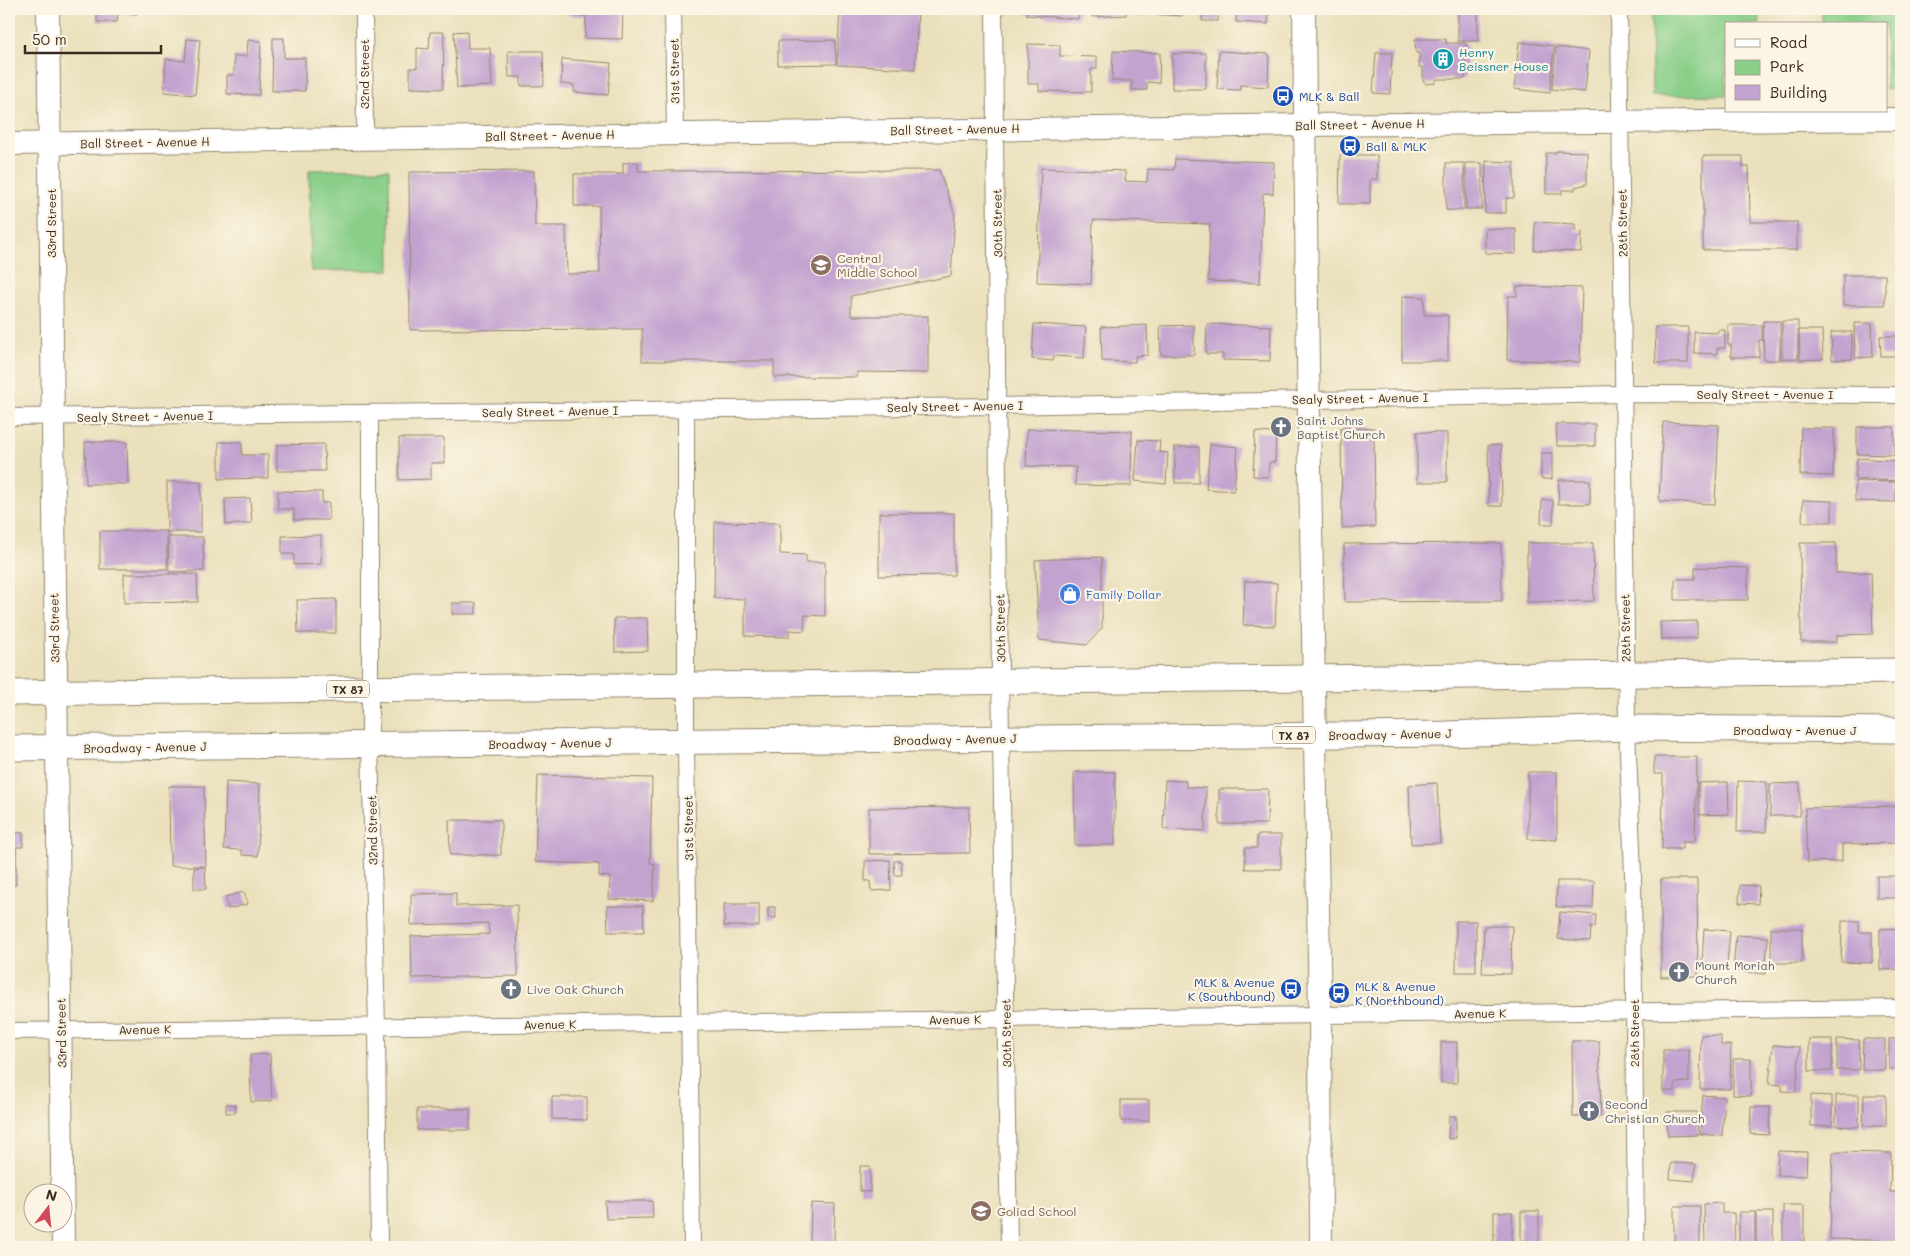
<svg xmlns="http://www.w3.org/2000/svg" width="1910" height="1256" viewBox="0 0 1910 1256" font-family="Mali,sans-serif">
  <rect width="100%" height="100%" fill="#fcf5e5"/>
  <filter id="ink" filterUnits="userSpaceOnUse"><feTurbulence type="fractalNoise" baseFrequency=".02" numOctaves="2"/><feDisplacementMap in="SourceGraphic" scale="10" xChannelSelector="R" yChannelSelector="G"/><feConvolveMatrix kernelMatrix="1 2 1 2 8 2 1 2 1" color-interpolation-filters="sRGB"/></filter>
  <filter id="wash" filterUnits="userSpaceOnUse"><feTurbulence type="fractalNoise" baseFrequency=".0096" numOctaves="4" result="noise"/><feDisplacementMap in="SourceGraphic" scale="20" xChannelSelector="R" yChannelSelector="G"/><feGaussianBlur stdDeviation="1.12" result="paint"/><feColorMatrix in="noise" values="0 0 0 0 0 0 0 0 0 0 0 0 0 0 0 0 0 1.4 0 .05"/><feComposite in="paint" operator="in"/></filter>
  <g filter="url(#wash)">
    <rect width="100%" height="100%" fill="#eae0bc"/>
    <!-- green -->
    <g fill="#89cf89" stroke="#627c54">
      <path d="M1651,9H1759L1760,24H1726V95L1652,96Z"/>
      <path d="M1822,9H1900L1901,83L1896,89H1886V24H1822Z"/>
      <path d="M389,169L390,270L311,271L309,170Z"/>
    </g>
    <g id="blocks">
      <!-- building -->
      <g fill="#c2a3d0">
        <path d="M97,9H137V14L118,13L117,22H97Z"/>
        <path d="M568,9H623L622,39L585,38L586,16L568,15Z"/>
        <path d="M840,9H918L915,69L837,65Z"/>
        <path d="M1027,9H1079L1078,19L1027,15Z"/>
        <path d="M1092,9H1126V15L1092,17Z"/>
        <path d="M1136,9H1183L1182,16L1136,13Z"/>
        <path d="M1203,9H1269L1268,24L1236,22L1237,11H1218V21H1202Z"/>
        <rect x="1458" y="9" width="20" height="32"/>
        <path d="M467,31L468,48H490L492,86L457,88L454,32Z"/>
        <path d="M430,32H444L443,89L410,88V68H417V48L429,49Z"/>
        <path d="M273,38H284V58H305V91H272Z"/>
        <path d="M187,39L200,40L195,95L164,92L166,59L185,61Z"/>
        <path d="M1415,39H1446V43H1466L1465,79H1437L1435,83L1426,84L1423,80V67H1419V53H1416Z"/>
        <path d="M248,40L261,41L259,95L227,94V75H234V56H247Z"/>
        <path d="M835,40L836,64L778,65V41Z"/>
        <path d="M1519,42L1554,46L1550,93L1514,89Z"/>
        <path d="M1028,44L1060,45V56L1097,57V69H1091V92L1039,91V84H1028Z"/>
        <path d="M1556,47L1589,51L1585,92L1552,89Z"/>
        <path d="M508,51H543L544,86H521V77H509Z"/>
        <path d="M1113,51L1160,53L1159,83L1147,82V90H1132V81H1112Z"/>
        <path d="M1219,51L1269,54L1268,87L1240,85V90L1217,89Z"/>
        <path d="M1206,53V89H1172V54Z"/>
        <path d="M1376,53H1392L1390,94L1373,93Z"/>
        <path d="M562,59L611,63L608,95L574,92V85L561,84Z"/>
        <path d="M1556,151L1587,152V184L1575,187V190H1562V194H1546V153H1556Z"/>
        <path d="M1340,155H1377V179H1370V204H1339Z"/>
        <path d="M1703,156H1743V167H1749L1750,222H1797V250H1703Z"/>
        <path d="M1175,159L1274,162L1273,194L1263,193L1260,283L1208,281L1210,224L1093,220L1091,284L1037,282L1041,168L1125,171V181L1147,182L1148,169L1174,170Z"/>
        <path d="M1486,161L1514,162V198H1506V213H1485Z"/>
        <path d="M638,162V171L939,170L955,215L951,276L851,296V316H928V373L857,372V377H774V361H642V329L410,330L409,172L534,171L535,226H566L567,274L600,273L599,206H574V174H623V163Z"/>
        <rect x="1446" y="163" width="18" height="47"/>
        <rect x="1466" y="163" width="16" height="46"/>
        <path d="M1535,222L1575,224V231L1582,232L1581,252L1534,250Z"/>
        <path d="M1485,229H1516V254L1485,253Z"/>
        <rect x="1843" y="275" width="42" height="30"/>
        <path d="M1517,286L1582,288L1580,362L1507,360L1508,296H1517Z"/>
        <path d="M1402,296L1424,297V315H1448V361H1402Z"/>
        <path d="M1763,321H1780V360H1764Z"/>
        <rect x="1782" y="321" width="16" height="38"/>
        <path d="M1854,323H1872L1873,357L1855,358Z"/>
        <path d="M1034,324L1086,327L1084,358L1054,356L1053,361L1032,359Z"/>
        <path d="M1207,324L1271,326L1270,361L1223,360V354H1206Z"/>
        <path d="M1147,325L1148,355L1135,356V362L1102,361L1101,327Z"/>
        <path d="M1194,325V355H1161L1160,326Z"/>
        <path d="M1728,325H1762V340H1759V357H1731V345H1728Z"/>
        <path d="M1655,327H1688V363H1656Z"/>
        <path d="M1718,330H1725V348H1717V354L1694,353V332L1718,333Z"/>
        <path d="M1799,330H1822L1823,359L1800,360Z"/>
        <path d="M1831,332H1852V359L1832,360Z"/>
        <path d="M1880,336H1901V356H1881Z"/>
        <path d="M1663,422L1719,425L1715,504L1659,501Z"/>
        <path d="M1556,424H1595V446H1557Z"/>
        <path d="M1857,427H1894V455L1857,454Z"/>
        <path d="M1341,428H1374L1375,527L1342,528Z"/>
        <path d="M1801,428H1834L1833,476L1800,475Z"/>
        <path d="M1027,429L1132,431L1131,486L1075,485L1076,467L1026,466Z"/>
        <path d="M1255,432L1276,433L1275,462H1269L1268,477L1253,476Z"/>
        <path d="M1417,432L1447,433V482H1417Z"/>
        <path d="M399,438H444V463H431V479L399,480Z"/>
        <path d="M1138,440L1160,441L1159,452L1168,453L1166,484L1135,481Z"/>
        <path d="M85,442H127L128,484H86Z"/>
        <path d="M219,442H242V455H268V478L219,479Z"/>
        <path d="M324,444L325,471H277V445Z"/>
        <path d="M1210,444L1238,447L1234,491L1206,489Z"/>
        <path d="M1488,445H1501L1502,506H1489Z"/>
        <rect x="1175" y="447" width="24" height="36"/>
        <rect x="1541" y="453" width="11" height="26"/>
        <path d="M1857,458L1899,461L1898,481L1855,479Z"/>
        <path d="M1559,480H1590V504H1558Z"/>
        <path d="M1855,481L1896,482V502L1855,501Z"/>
        <rect x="167" y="482" width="34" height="50"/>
        <path d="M278,491L322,492V503H329V520H294V509H278Z"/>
        <path d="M250,498L252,523L226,525L225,499Z"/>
        <path d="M1542,500H1553V524H1541Z"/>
        <path d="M1803,500L1832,501V522H1802Z"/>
        <path d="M879,513H954V575L879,576Z"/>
        <path d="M715,522L780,523V554L806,555V562H825V616L805,615L804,631L789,630V637L745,636V599L714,598Z"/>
        <rect x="100" y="531" width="67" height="38"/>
        <path d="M321,535V564L294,565V554H282V536Z"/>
        <path d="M168,537H203L204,571L169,572Z"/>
        <path d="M1501,543L1502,601L1345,602L1344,544Z"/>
        <path d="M1527,543H1593L1594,601L1527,602Z"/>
        <path d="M1800,543H1836V573L1871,572L1873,634L1837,635V642H1801Z"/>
        <path d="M1102,557V628L1087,645L1039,640L1035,560Z"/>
        <path d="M1695,567L1748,568V600H1675V579H1695Z"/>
        <path d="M124,574H197L198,602L124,603Z"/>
        <path d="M1245,581L1277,583L1275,626L1243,625Z"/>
        <path d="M336,599V633H298L297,600Z"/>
        <rect x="452" y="603" width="24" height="11"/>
        <path d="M614,618H647L648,651L615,652Z"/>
        <path d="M1697,621V638L1661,639L1660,622Z"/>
        <path d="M1654,757H1697L1695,842H1682V849H1662L1663,774H1654Z"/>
        <path d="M1074,772H1115V845H1075Z"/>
        <path d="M1528,772H1557V840L1528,839Z"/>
        <path d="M538,775L652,778L650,863L655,864L653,901L609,899L610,877L599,876V864L535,862Z"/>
        <path d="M1165,780L1186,781V787L1206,788L1205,831L1163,829Z"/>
        <path d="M1738,781L1767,782L1766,832H1737Z"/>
        <path d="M226,782L260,784L258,856L242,855V850L224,849Z"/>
        <path d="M1728,782L1729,814L1699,815L1698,783Z"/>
        <path d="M1437,783L1440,843L1411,844L1409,785Z"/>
        <path d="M1800,783V816H1770V784Z"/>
        <path d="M169,786H204L206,866H170Z"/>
        <path d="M1219,789H1268L1267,824H1219Z"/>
        <path d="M9,794H13V832L23,833V847H16V885H9Z"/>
        <path d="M1901,806V843L1842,844V861L1807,862L1805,808Z"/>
        <path d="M969,807L970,853L869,854V808Z"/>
        <path d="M449,820H501V855H450Z"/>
        <path d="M1257,835H1281V869H1245V848H1257Z"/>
        <path d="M890,860L891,890L871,891L870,881H865V861Z"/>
        <path d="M894,861H901L902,875H895Z"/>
        <path d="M205,867L206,889H194V868Z"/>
        <rect x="1877" y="876" width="24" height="22"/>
        <path d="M1661,879H1697L1698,976L1661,977Z"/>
        <path d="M1557,881H1594L1593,908L1556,907Z"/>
        <path d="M1740,885L1759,886L1758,904L1739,903Z"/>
        <path d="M244,892L248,904L228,909L225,897Z"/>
        <path d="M456,893V906L517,905L518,976L412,978L411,936L489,934L488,923L411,925V894Z"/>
        <rect x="724" y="904" width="35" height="22"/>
        <path d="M607,906H643L644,932H608Z"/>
        <path d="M768,907H775L776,918H768Z"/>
        <path d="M1560,912L1596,915L1595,927H1591L1590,941L1558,939Z"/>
        <rect x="1456" y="921" width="20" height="51"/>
        <path d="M1842,921H1859V932H1872V963L1841,962Z"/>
        <path d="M1484,926H1512L1511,974L1482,973Z"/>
        <rect x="1771" y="928" width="31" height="35"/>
        <path d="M1901,928V969L1880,970V929Z"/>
        <path d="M1704,929L1730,931L1727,965L1702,962Z"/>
        <path d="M1736,935L1768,937L1765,974L1733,971Z"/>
        <path d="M1701,1035L1721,1036V1045H1731L1730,1089H1700Z"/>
        <rect x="1809" y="1039" width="23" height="32"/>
        <path d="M1837,1039L1859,1040V1070H1837Z"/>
        <path d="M1863,1039H1885V1070H1862Z"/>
        <rect x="1889" y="1039" width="12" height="30"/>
        <path d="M1572,1041H1599L1601,1117H1573Z"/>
        <rect x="1441" y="1042" width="16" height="41"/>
        <path d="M1773,1045L1800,1047L1796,1092L1782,1091V1085L1769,1084Z"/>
        <path d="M1663,1050H1689V1082L1675,1083V1091H1663Z"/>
        <path d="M270,1054L272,1101L251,1102L250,1055Z"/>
        <path d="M1733,1059H1751V1096L1733,1095Z"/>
        <path d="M1703,1095L1725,1097L1722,1136L1700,1134Z"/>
        <path d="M1811,1095L1832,1096V1126H1811Z"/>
        <path d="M1836,1095H1859V1127L1836,1126Z"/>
        <path d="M1864,1095H1886V1126H1863Z"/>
        <path d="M552,1097H587V1120L552,1119Z"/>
        <rect x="1121" y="1100" width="28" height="21"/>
        <path d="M226,1104L236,1105L235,1113H226Z"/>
        <path d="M1751,1107H1770L1769,1135L1750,1134Z"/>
        <rect x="417" y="1109" width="53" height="21"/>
        <path d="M1667,1112H1697L1698,1135L1668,1136Z"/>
        <path d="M1449,1116H1456V1138L1448,1139Z"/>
        <path d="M1778,1151L1807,1152L1806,1176L1777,1175Z"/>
        <path d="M1833,1152L1891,1153L1890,1192H1901V1241L1830,1239Z"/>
        <path d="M1671,1163L1696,1164L1694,1181L1670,1179Z"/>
        <path d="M860,1166H870V1192L860,1191Z"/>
        <path d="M605,1201H652L653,1218L606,1219Z"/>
        <path d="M811,1203L835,1204L834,1243L810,1242Z"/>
        <path d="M1722,1203V1213H1734L1735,1247H1705L1704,1204Z"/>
        <path d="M1783,1205H1804V1242L1783,1243Z"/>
        <path d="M1674,1206H1700V1244L1674,1243Z"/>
        <rect x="1521" y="1211" width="18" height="36"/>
        <rect x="1494" y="1212" width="18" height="35"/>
        <rect x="1739" y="1212" width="16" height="35"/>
        <rect x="1756" y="1212" width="17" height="35"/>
      </g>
    </g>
  </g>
  <g filter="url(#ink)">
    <use href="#blocks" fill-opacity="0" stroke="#92856d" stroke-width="1"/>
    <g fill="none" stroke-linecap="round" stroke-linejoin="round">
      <!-- street casing -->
      <g stroke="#92856d" stroke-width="18">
        <g id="street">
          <path d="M364,9L365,138"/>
          <path d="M673,9L675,133"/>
          <path d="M994,9L999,608L1009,1247"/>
          <path d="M1619,9L1627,728L1633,874L1636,1247"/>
          <path d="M686,410V741L692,1247"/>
          <path d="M370,413V745L377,1027L379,1247"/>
          <path d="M9,417L999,406L1623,394L1901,395"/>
          <path d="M9,1031L1901,1008"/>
        </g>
      </g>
      <!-- secondary casing -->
      <g stroke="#92856d" stroke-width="24">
        <g id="secondary">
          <path d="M48,9L63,1247"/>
          <path d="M1304,9L1307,306L1320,1015L1321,1247"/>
          <path d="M9,144L1306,125L1901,119"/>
        </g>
      </g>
      <!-- primary casing -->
      <g stroke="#92856d" stroke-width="27">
        <g id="primary">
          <path d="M9,693L1901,671"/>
          <path d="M9,748L1446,734L1627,728L1901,730"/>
        </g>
      </g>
      <!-- street -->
      <use href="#street" stroke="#fff" stroke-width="16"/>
      <!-- secondary -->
      <use href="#secondary" stroke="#fff" stroke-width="22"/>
      <!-- primary -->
      <use href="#primary" stroke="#fff" stroke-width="25"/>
    </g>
  </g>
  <!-- icons -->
  <defs>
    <g id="building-disc" transform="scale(1.125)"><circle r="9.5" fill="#0f9aa8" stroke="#fcf5e5"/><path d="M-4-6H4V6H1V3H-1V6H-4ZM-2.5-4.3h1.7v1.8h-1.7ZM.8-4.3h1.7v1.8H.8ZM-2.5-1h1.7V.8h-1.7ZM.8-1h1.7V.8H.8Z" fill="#fff"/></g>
    <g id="bus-disc" transform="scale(1.125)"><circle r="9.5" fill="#1a4fb4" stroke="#fcf5e5"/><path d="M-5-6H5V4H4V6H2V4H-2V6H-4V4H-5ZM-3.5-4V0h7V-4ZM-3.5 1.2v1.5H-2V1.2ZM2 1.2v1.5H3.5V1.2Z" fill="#fff"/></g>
    <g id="school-disc" transform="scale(1.125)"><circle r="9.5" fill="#8d6e63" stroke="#fcf5e5"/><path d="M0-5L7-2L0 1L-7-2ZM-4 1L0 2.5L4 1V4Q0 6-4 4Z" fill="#fff"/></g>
    <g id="church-disc" transform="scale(1.125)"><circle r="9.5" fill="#6b7280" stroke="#fcf5e5"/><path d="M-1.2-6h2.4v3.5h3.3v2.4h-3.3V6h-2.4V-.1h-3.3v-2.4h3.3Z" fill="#fff"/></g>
    <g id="shop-disc" transform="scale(1.125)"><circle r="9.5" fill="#3f7fe0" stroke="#fcf5e5"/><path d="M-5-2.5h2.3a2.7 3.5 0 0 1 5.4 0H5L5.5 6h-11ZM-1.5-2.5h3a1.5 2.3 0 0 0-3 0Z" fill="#fff"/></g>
  </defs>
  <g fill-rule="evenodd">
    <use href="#building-disc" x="1443" y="59"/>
    <use href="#bus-disc" x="1283" y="96"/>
    <use href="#bus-disc" x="1350" y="146"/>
    <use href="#school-disc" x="821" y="265"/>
    <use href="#church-disc" x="1281" y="427"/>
    <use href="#shop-disc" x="1070" y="594"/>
    <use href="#church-disc" x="1679" y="972"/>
    <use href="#church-disc" x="511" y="989"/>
    <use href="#bus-disc" x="1291" y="989"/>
    <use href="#bus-disc" x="1339" y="993"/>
    <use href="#church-disc" x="1589" y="1111"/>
    <use href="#school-disc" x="981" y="1211"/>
  </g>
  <g text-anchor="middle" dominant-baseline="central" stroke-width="4.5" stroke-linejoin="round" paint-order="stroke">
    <!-- shield labels -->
    <g fill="#fcf5e5" stroke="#75675a" stroke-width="1">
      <rect x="327" y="680.5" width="42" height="17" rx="4"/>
      <rect x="1273" y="726.5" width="42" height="17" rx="4"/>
    </g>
    <g font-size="11" font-weight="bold" fill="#3b2a1e">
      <text x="348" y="689">TX 87</text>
      <text x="1294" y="735">TX 87</text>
    </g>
    <!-- culture labels -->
    <g font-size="12" fill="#0d838f" stroke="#fcf5e5" text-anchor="start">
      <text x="1459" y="52">Henry<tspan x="1459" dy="14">Beissner House</tspan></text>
    </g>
    <!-- street labels -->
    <g font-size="12" fill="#3b2a1e" stroke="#fcf5e5">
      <text transform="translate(674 71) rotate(-91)">31st Street</text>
      <text transform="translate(364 74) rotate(-90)">32nd Street</text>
      <text transform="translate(1360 124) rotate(-1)">Ball Street - Avenue H</text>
      <text transform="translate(955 129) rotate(-1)">Ball Street - Avenue H</text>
      <text transform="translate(550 135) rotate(-1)">Ball Street - Avenue H</text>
      <text transform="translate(145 142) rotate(-1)">Ball Street - Avenue H</text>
      <text transform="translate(51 223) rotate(-90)">33rd Street</text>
      <text transform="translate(997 223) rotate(-91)">30th Street</text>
      <text transform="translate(1622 223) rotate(-91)">28th Street</text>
      <text x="1765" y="394">Sealy Street - Avenue I</text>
      <text transform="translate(1360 398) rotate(-1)">Sealy Street - Avenue I</text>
      <text transform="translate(955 406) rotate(-1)">Sealy Street - Avenue I</text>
      <text transform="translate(550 411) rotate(-1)">Sealy Street - Avenue I</text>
      <text transform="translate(145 416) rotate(-1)">Sealy Street - Avenue I</text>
      <text transform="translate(54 628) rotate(-91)">33rd Street</text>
      <text transform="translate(1000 628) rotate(-91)">30th Street</text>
      <text transform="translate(1625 628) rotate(-91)">28th Street</text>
      <text x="1795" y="730">Broadway - Avenue J</text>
      <text transform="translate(1390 734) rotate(-1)">Broadway - Avenue J</text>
      <text transform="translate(955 739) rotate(-1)">Broadway - Avenue J</text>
      <text transform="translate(550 743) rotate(-1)">Broadway - Avenue J</text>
      <text transform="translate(145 747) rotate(-1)">Broadway - Avenue J</text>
      <text transform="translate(688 828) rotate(-91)">31st Street</text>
      <text transform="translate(372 830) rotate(-91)">32nd Street</text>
      <text transform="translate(1480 1013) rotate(-1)">Avenue K</text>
      <text transform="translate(955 1019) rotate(-1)">Avenue K</text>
      <text transform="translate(550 1024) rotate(-1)">Avenue K</text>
      <text transform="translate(145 1029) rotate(-1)">Avenue K</text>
      <text transform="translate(61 1033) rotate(-91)">33rd Street</text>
      <text transform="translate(1006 1033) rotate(-91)">30th Street</text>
      <text transform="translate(1634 1033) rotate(-90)">28th Street</text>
    </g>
    <!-- transit labels -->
    <g font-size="12" fill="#164399" stroke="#fcf5e5" text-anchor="start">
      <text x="1299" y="96">MLK &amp; Ball</text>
      <text x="1366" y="146">Ball &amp; MLK</text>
      <text x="1275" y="982" text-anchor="end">MLK &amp; Avenue<tspan x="1275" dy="14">K (Southbound)</tspan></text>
      <text x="1355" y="986">MLK &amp; Avenue<tspan x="1355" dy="14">K (Northbound)</tspan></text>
    </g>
    <!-- education labels -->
    <g font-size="12" fill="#785e54" stroke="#fcf5e5" text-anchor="start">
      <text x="837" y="258">Central<tspan x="837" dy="14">Middle School</tspan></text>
      <text x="997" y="1211">Goliad School</text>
    </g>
    <!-- worship labels -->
    <g font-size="12" fill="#5b616d" stroke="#fcf5e5" text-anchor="start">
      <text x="1297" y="420">Saint Johns<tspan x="1297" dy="14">Baptist Church</tspan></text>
      <text x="1695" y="965">Mount Moriah<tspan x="1695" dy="14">Church</tspan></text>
      <text x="527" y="989">Live Oak Church</text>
      <text x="1605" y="1104">Second<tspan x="1605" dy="14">Christian Church</tspan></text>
    </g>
    <!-- shop labels -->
    <g font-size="12" fill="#366cbe" stroke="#fcf5e5" text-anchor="start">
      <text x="1086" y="594">Family Dollar</text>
    </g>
  </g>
  <!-- margin -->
  <rect width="1910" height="1256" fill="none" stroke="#fcf5e5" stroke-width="30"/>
  <!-- legend -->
  <rect x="1725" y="22" width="162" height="90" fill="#fcf5e5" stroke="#afa495"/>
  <rect x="1735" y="39" width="25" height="8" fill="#ffffff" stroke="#afa495"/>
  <text x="1770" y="48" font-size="15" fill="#3b2a1e">Road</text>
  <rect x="1735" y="60" width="25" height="15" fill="#89cf89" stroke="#afa495"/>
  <text x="1770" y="72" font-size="15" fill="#3b2a1e">Park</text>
  <rect x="1735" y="85" width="25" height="15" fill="#c2a3d0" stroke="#afa495"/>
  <text x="1770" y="98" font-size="15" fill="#3b2a1e">Building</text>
  <!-- north arrow -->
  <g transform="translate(48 1208) rotate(16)"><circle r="24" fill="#fcf5e5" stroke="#afa495"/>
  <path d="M0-4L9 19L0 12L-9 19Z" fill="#d1495b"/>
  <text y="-8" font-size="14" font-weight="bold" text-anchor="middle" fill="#3b2a1e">N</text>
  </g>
  <!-- scale -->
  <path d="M25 45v8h136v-8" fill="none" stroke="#3b2a1e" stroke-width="2.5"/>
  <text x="32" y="45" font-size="15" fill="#3b2a1e" stroke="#fcf5e5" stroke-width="4" paint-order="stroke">50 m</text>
</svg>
